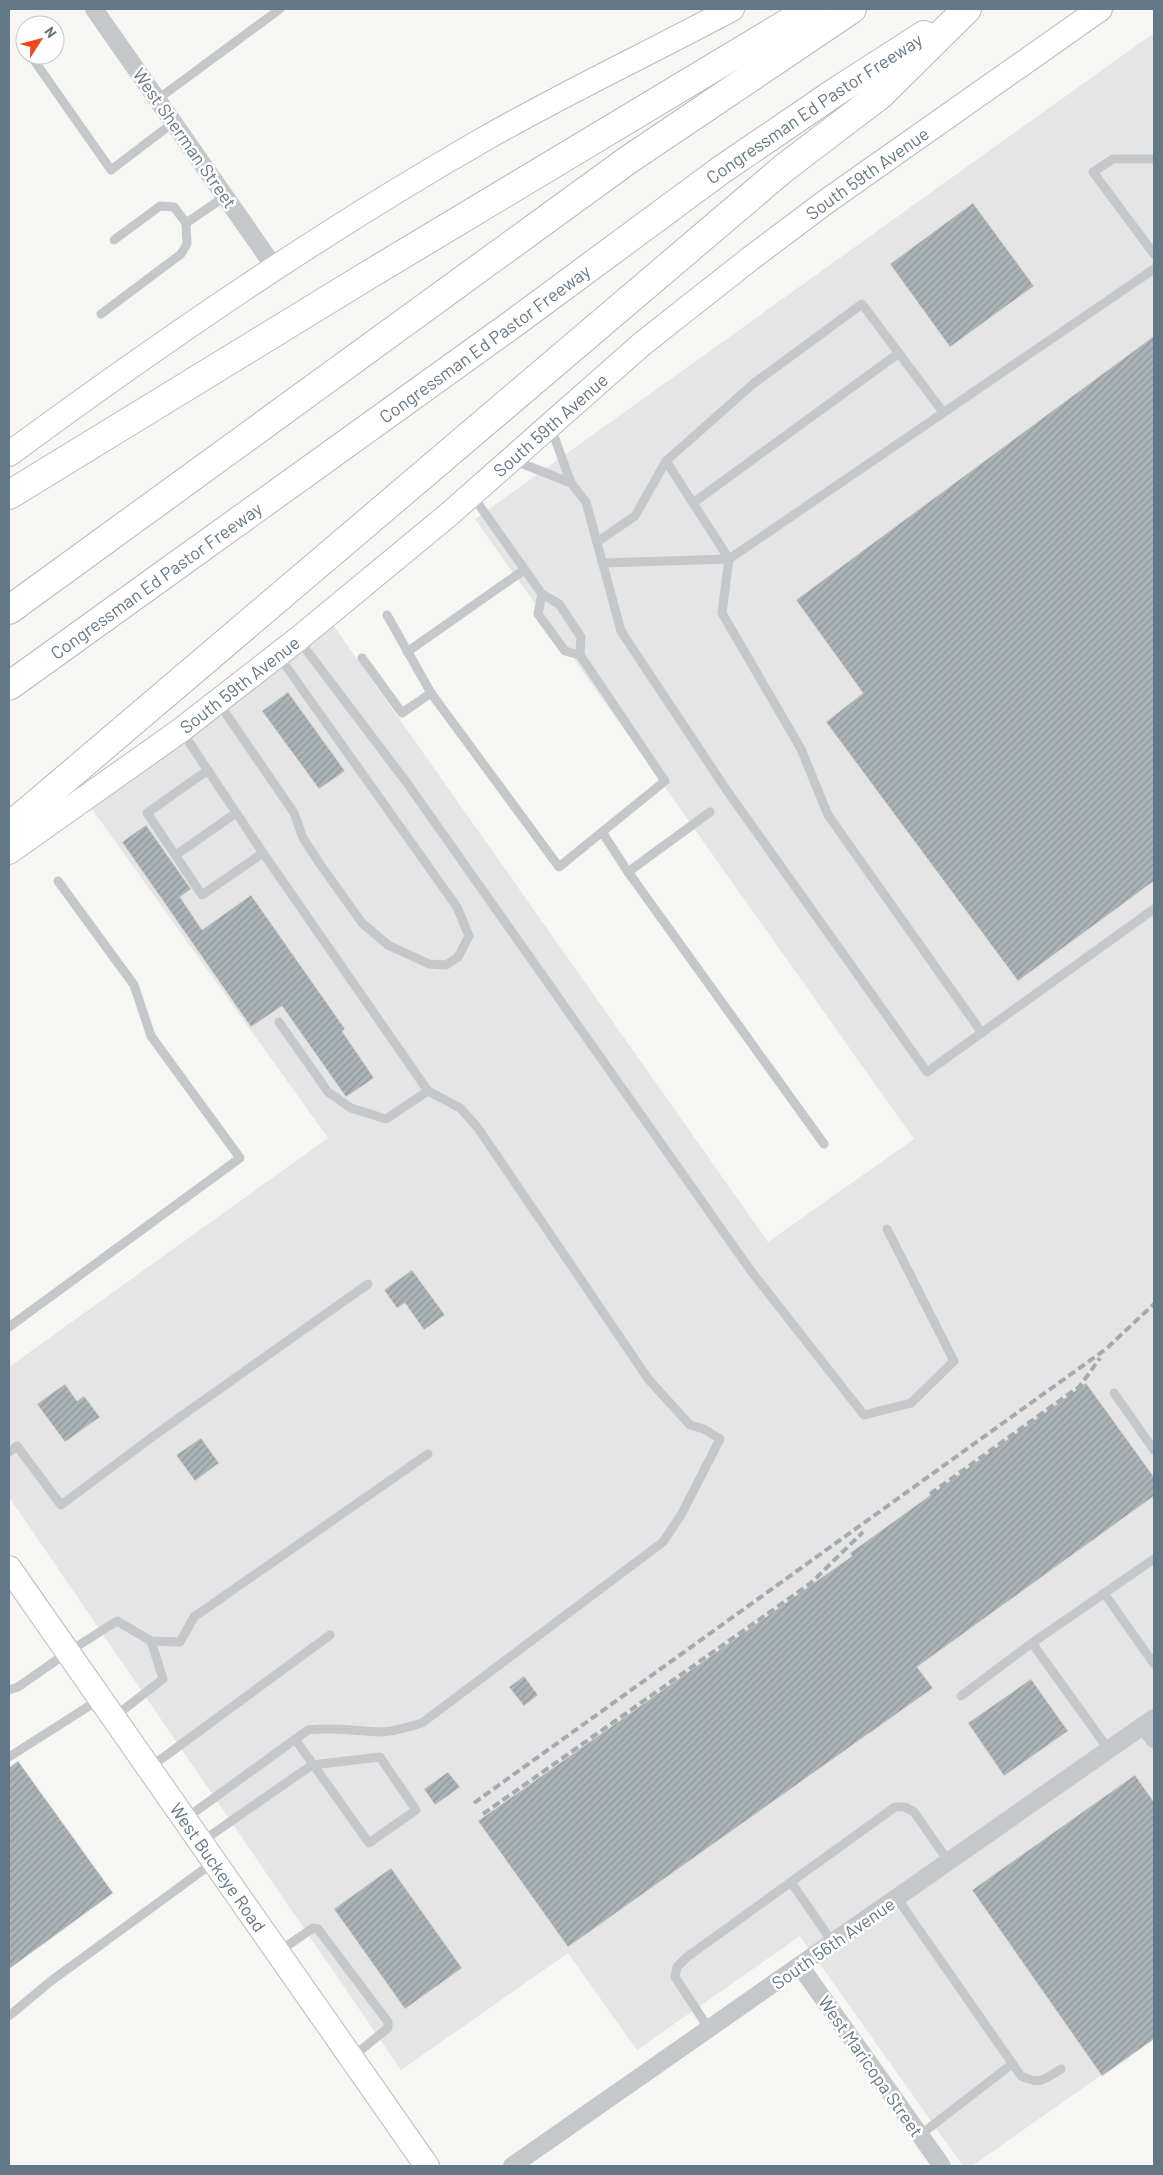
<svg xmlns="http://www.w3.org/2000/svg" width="1163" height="2175" viewBox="0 0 1163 2175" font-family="Barlow,sans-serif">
  <defs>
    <pattern id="building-hatch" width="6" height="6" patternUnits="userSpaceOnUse" patternTransform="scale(1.25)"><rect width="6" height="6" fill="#aab3b8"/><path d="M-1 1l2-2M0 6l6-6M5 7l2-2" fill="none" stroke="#8e969b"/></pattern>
  </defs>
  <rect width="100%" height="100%" fill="#f6f6f3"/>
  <!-- built -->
  <path fill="#e4e5e4" d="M1154,33V2038L972,2166H963L800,1936L637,2050L568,1953L401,2070L9,1497V1367L328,1138L92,809L333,625L768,1242L914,1139L475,519Z"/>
  <!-- building -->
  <g fill="url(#building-hatch)" stroke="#d8d8d5">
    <path d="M973,203L1034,286L950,347L890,264Z"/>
    <path d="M1154,336V881L1018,981L826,722L863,693L796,600Z"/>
    <path d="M288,692L345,771L319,789L262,711Z"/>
    <path d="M146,825L191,889L180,897L202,930L251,895L345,1029L342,1031L374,1078L346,1097L282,1006L251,1027L122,842Z"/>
    <path d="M412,1270L445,1315L424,1330L405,1303L397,1308L384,1290Z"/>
    <path d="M1086,1383L1154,1477V1496L917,1667L933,1688L568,1947L478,1821L852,1556L850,1553Z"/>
    <path d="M65,1384L77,1401L84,1396L100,1417L65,1442L37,1404Z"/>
    <path d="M201,1438L219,1463L195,1481L176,1455Z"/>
    <path d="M524,1676L538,1695L524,1706L509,1687Z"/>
    <path d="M1031,1679L1068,1731L1004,1776L968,1723Z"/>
    <path d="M18,1761L113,1893L9,1969V1768Z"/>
    <path d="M448,1772L460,1787L435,1805L424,1789Z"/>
    <path d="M1135,1775L1154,1802V2039L1102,2076L972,1890Z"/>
    <path d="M391,1868L462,1968L405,2009L334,1909Z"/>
  </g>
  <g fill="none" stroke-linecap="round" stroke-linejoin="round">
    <!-- secondary casing -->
    <g stroke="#b6bcc0" stroke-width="26">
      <g id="secondary">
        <path d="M9,454C163,341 320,233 486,138C567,92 651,52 732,9"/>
        <path id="s1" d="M9,852L181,730L298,639L447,516L642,344L751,258L827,201L1100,9"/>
        <path id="s2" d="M9,1568L427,2166"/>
      </g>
    </g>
    <!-- motorway casing -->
    <g stroke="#b6babd" stroke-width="30">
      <g id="motorway">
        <path d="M9,495L365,277L811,9"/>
        <path d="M9,610L628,160L852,9"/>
        <path id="s3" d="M9,686L514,323L721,170L837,91L924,35"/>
        <path d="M9,827L784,168L880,95L967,9"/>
      </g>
    </g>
    <!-- service -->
    <g stroke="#c4c8cb" stroke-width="9">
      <path d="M31,56L111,170L174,122"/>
      <path d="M158,99L280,9"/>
      <path d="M1154,159H1113L1093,172L1154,254"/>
      <path d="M114,240L160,206L174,207L186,223"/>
      <path d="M101,314L181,254L187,244L186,223L226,196"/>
      <path d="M551,428L571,483L586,502L621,631L723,785L927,1072L1154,909"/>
      <path d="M513,460L571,483"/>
      <path d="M666,461L729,559L722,613L801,749L828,815L982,1033"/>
      <path d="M472,495L542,594L559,604L581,637L580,655L665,781L602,832L628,872L824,1144"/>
      <path d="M693,503L899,353"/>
      <path d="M597,542L635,516L666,461L753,384L862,304L943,412"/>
      <path d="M603,563L729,559L1154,269"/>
      <path d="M542,594L538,614L565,651L580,655"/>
      <path d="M387,615L431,693L559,867L602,832"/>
      <path d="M298,639L407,783L751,1271L864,1415L911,1403L954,1361L887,1229"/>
      <path d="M407,652L524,570"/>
      <path d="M362,658L402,713L431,693"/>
      <path d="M218,702L294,813L303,838L320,864L362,923L388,945L429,964L446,965L458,957L469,936L457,907L278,655"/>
      <path d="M181,730L263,853L428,1091L386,1119L351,1108L328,1092L279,1022"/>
      <path d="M208,770L147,813L202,895L263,853"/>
      <path d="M176,855L236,813"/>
      <path d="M628,872L710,812"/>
      <path d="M9,1327L240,1158L151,1036L134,985L58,881"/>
      <path d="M1114,1393L1154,1450"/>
      <path d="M9,1452L17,1446L61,1505L159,1432L368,1284"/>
      <path d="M1104,1593L1154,1664"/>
      <path d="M9,1690L18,1687L68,1652L117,1621L151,1641L180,1642L194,1617L428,1454"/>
      <path d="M961,1696L1032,1643"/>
      <path d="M114,1717L163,1679L151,1641"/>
      <path d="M1109,1750L1032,1643L1154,1559"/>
      <path d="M9,1757L100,1699"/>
      <path d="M149,1768L330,1635"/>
      <path d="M185,1819L308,1730C333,1727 355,1731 379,1732C394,1732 408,1727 422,1723L663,1542L681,1515L720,1439L704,1429L690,1425L649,1380L478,1128L460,1108L428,1091"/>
      <path d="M201,1842L312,1765L380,1757L416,1810L369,1843L295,1739"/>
      <path d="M791,1882L833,1943"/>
      <path d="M897,1898L1021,2076C1040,2085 1044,2080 1061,2069"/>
      <path d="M278,1952L313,1928L318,1929L388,2022V2028L351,2058"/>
      <path d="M9,2016L51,1981L214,1862"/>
      <path d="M709,2029L675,1977L677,1967L687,1957L895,1807H905L914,1812L949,1862"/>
      <path d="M920,2135L1012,2064"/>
    </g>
    <!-- minor -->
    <g stroke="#c4c8cb" stroke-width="18">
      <path d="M94,9L275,268"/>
      <path d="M1144,1725L1154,1739"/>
      <path d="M800,1966L942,2166"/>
      <path d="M512,2166L1154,1718"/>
    </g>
    <!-- secondary -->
    <use href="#secondary" stroke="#fff" stroke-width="24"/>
    <!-- motorway -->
    <use href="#motorway" stroke="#fff" stroke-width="28"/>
    <!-- rail -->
    <g stroke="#a4abb0" stroke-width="4" stroke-dasharray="8 4" stroke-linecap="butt">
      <path d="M930,1494L1080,1386L1100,1358"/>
      <path d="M474,1803L1106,1349L1154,1304"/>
      <path d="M483,1814L811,1583L863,1532"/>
    </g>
  </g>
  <g text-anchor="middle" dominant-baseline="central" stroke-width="5" stroke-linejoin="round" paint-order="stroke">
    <!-- street labels -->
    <g font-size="18" fill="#637886" stroke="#fff">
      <text stroke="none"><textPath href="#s3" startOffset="991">Congressman Ed Pastor Freeway</textPath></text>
      <text transform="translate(185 138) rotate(55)">West Sherman Street</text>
      <text stroke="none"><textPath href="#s1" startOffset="1095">South 59th Avenue</textPath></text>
      <text stroke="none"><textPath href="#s3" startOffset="586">Congressman Ed Pastor Freeway</textPath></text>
      <text stroke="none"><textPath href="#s1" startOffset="690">South 59th Avenue</textPath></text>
      <text stroke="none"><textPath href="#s3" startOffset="181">Congressman Ed Pastor Freeway</textPath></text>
      <text stroke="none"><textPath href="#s1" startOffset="285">South 59th Avenue</textPath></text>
      <text stroke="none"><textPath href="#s2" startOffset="365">West Buckeye Road</textPath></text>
      <text transform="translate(833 1943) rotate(-35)">South 56th Avenue</text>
      <text transform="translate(871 2066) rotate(55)">West Maricopa Street</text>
    </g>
  </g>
  <!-- border -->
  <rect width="1163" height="2175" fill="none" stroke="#637886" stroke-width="20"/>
  <!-- north arrow -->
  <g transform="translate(40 40) rotate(54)"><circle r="24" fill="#ffffff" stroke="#c1c9cf"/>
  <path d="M0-4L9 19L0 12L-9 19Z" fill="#ed451c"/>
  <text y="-8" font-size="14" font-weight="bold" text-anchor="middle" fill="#637886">N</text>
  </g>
</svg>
